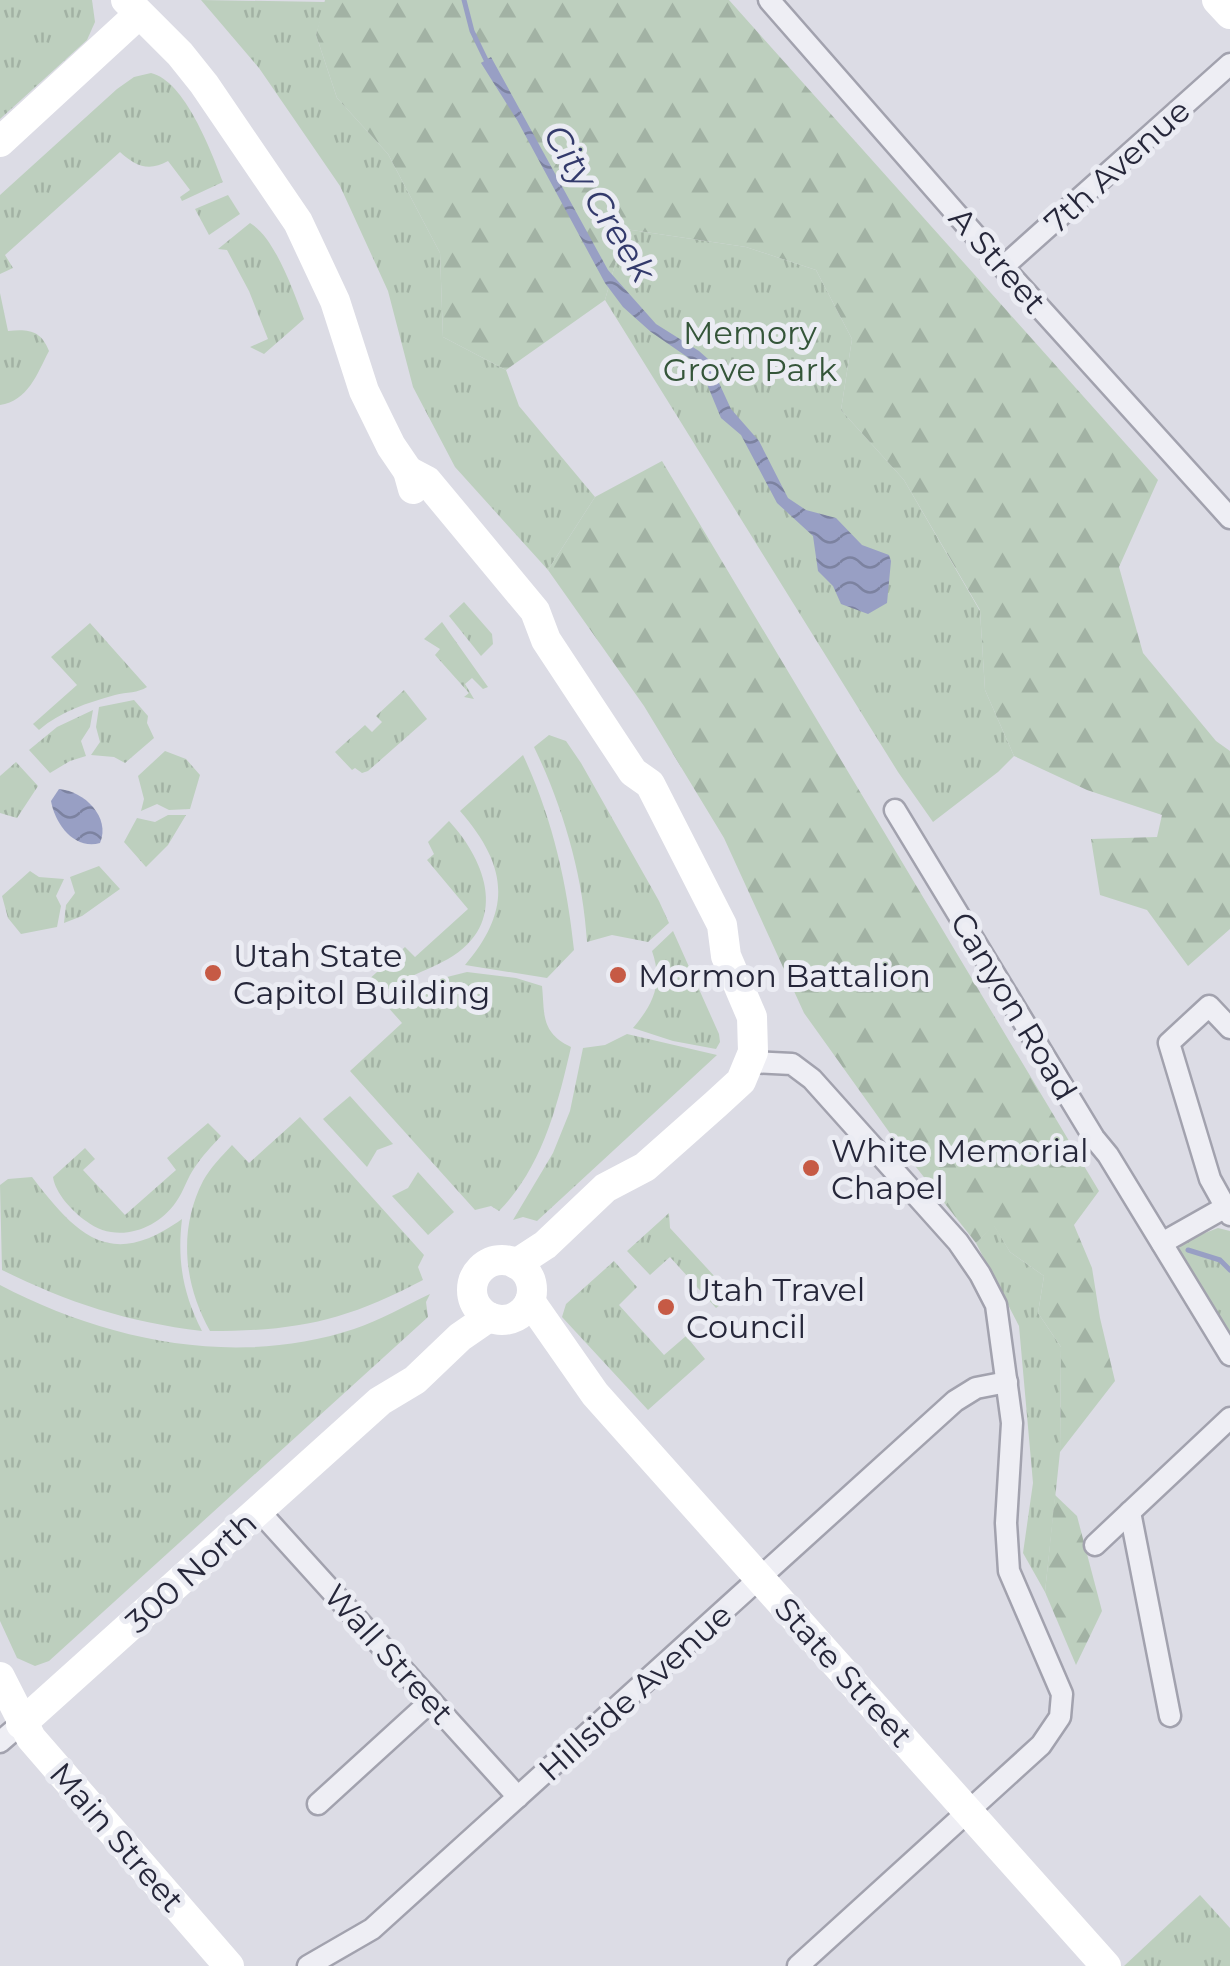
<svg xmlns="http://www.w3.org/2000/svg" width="1230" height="1966" viewBox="0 0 1230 1966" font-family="Montserrat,sans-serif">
  <defs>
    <pattern id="grass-tufts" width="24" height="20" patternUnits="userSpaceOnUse" patternTransform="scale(2.5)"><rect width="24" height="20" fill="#bdcfbe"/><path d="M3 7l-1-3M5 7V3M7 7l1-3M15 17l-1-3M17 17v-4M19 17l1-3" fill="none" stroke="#a2b2a4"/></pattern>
    <pattern id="forest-firs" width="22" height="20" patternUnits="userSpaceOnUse" patternTransform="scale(2.5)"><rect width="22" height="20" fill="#bdcfbe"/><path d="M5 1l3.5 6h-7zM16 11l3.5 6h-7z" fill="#a2b2a4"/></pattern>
    <pattern id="water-waves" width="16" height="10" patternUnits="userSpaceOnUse" patternTransform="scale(2.5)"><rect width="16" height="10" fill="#989fc4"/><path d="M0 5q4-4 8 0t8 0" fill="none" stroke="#7c82a0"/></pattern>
  </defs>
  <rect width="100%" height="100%" fill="#dcdce5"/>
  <!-- grass -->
  <g fill="url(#grass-tufts)">
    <path d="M0,0H92L95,22L87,40L0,119Z"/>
    <path d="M201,0L326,2L316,35L337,98L388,154L440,253L443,337L506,370L519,406L595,497L548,570L455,467L413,387L388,291L340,186L259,68Z"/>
    <path d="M151,73C185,81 211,151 223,182L182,201L180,197L190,190L168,161C149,172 135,166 120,152L5,255L13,268L0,274V195L117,89L134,77Z"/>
    <path d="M228,195L240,214L209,235L195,209Z"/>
    <path d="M250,223C275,237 294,293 304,319L264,354L250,347L268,339L249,291L227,250L218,249Z"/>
    <path d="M625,229L746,247L816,270L852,339L841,410L904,480L980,611L985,690L1014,756L998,772L933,822L898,772L605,300Z"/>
    <path d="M0,293L8,331C28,329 41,330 49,351C37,374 28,401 0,405Z"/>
    <path d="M464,602L492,634L493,644L481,656L449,616Z"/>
    <path d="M442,622L488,687L483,689L472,678L465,684L474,699L464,697L469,693L435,655L440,649L424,639Z"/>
    <path d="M90,623L147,687C138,693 127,692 115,695C87,703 61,711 39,730L33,724L77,685L51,657Z"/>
    <path d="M404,690L427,719L368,771L362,773L355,768L352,770L335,752L365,725L372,732L382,722L376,716Z"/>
    <path d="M134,700L148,716L147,723L154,738L125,763L114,757L91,755L100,742L96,727L99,707Z"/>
    <path d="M93,710L90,727L81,741L86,756L70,761L50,773L29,750L57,727Z"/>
    <path d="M549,735L566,741L581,763L659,901L669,923L648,942L612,935L587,942C583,875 563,807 534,747Z"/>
    <path d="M165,751L186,759L200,775L190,809L169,810L157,804L141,811L144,799L138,776Z"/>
    <path d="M523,755C552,817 567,882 574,950L547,978L465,965C513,909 507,865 460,811Z"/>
    <path d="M16,762L38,786L17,818L0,813V776Z"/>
    <path d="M168,815H186L168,845L146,867L124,842L137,818L155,822Z"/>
    <path d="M449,821C487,862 509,924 448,959C425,972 401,978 380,995L367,981L405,947L415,957L468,909L427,860L434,854L428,842Z"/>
    <path d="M99,866L120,889L82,916L64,923L66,905L75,893L70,877Z"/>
    <path d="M30,871L39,877L64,879L56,896L61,906L57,927L21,934L8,918L2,896Z"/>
    <path d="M673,931L719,1034L720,1042L716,1049L673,1041L633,1028C654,1003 663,983 652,951Z"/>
    <path d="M467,972L516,978L542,986C545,1014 540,1032 571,1047C558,1104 542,1168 499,1211L491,1206L475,1210L350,1071L402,1023L386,1005L423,983Z"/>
    <path d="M627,1034L717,1055L537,1221L523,1217L513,1220L553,1153L570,1111L583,1048L605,1045Z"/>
    <path d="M300,1117L424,1255L418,1267L423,1280C345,1321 298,1331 210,1331C184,1285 178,1230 203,1181C210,1168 222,1156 232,1145L249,1163Z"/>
    <path d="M208,1123L221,1136C212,1146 202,1156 195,1167C187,1178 184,1191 176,1202C156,1231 115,1244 86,1221C73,1212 55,1193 53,1177L85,1148L95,1159L83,1170L125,1215L176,1170L167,1158Z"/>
    <path d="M32,1177C78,1237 111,1270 182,1219C177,1261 183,1294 202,1331C127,1322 69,1303 2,1270L0,1185L8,1179Z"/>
    <path d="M669,1213L670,1228L728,1291L727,1300L716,1308L670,1257L650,1275L627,1251Z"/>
    <path d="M994,1225L1010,1252L1044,1276L1038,1313L1061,1347L1060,1452L1045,1592L1023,1553L1033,1483L1019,1326L976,1243Z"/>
    <path d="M1218,1228L1230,1231V1334L1179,1249L1184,1241Z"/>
    <path d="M614,1261L637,1287L619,1305L664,1355L686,1336L705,1359L648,1410L562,1317L566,1304Z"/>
    <path d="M0,1285C107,1341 235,1368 354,1329C380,1320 405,1306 430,1294L426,1302L428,1317L49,1661L35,1666L17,1658L0,1621Z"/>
    <path d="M1200,1895L1230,1928V1966H1124Z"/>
  </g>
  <!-- forest -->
  <g fill="url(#forest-firs)">
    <path d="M325,0H729L1158,480L1119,567L1143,653L1216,741L1230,751V929L1188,966L1147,910L1100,895L1091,839L1157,837L1162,815L1087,790L1014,756L985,690L980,610L904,480L841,410L852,339L816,270L746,247L625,229L605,300L506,370L443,337L440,253L388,154L337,98L316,35Z"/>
    <path d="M662,461L1099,1191L1074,1225L1092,1268L1100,1318L1115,1381L1060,1452L1061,1347L1038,1313L1044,1276L1010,1252L994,1226L976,1243L897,1143L804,1013L724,838L644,706L548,570L595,497Z"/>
    <path d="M1055,1495L1077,1516L1102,1611L1076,1665L1045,1592Z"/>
  </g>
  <!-- garden -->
  <g fill="#bdcfbe">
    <path d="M350,1096L393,1144L377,1150L367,1167L323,1119Z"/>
    <path d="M418,1172L454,1212L428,1235L392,1196L408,1188Z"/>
  </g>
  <!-- water -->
  <g fill="url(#water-waves)">
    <path d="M491,57L608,270L656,324L699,351L708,359L731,409L759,441L788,498L806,510L836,518L862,545L889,555L891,561L887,603L868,614L841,604L833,586L818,571L813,536L777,503L741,435L721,418L699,365L651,332L623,307L605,283L517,120L481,63Z"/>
    <path d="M59,789C84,791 111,817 100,843C74,850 55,824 51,801Z"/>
  </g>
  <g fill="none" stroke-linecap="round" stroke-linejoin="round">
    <!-- stream -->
    <g stroke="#989fc4" stroke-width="5">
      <path d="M464,0L472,31L487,62"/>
      <path d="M1188,1250L1220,1260L1230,1270"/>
    </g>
    <!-- street casing -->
    <g stroke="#a2a2ae" stroke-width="25">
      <g id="street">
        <path d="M769,0L1003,267L1230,518"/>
        <path d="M1003,267L1230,64"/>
        <path d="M895,810L1094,1138L1108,1155L1230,1355"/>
        <path d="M1230,1028L1209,1006L1169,1043L1210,1179L1230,1215"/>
        <path d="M750,1062L792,1064L812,1079L958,1242L980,1274L996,1305L1012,1423L1006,1523L1009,1571L1062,1694L1060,1717L1041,1745L798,1966"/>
        <path d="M1162,1243L1224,1208"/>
        <path d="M259,1511L518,1797"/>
        <path d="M1130,1512L1170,1716"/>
        <path d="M1095,1545L1230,1418"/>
        <path d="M0,1742L21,1724"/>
        <path d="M318,1804L431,1701"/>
        <path d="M308,1966L372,1929L955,1401L976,1388L1007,1382"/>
      </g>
    </g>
    <!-- street -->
    <use href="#street" stroke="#eeeef4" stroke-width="20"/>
    <!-- secondary -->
    <g stroke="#fff" stroke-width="30">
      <path d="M126,0L180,54L204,84L298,222L335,301L364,391L391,446L408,471L413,489"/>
      <path d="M1217,0L1230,14"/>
      <path d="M0,142L139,14"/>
      <path d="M408,471L427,481L535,611L546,640L633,772L650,784L722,925L726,956L752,1017L753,1052L741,1081L716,1104L645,1167L605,1188L545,1245L516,1264"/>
      <circle cx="502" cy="1290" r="30"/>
      <path d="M530,1301L595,1394L1106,1966"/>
      <path d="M0,1677L31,1738L229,1966"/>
      <path d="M21,1724L380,1401L415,1380L460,1337L489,1317"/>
    </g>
  </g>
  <!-- markers -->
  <g fill="#c65a45" stroke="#ebecf3" stroke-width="4">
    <circle cx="213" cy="973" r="10"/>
    <circle cx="618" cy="975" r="10"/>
    <circle cx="811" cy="1168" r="10"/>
    <circle cx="666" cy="1307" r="10"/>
  </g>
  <g text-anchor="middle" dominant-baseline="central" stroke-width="10" stroke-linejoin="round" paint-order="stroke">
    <!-- street labels -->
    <g font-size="32" fill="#26273a" stroke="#ebecf3">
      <text transform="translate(1117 166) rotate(-42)">7th Avenue</text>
      <text transform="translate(998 260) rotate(49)">A Street</text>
      <text transform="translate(1014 1006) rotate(59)">Canyon Road</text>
      <text transform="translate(191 1572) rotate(-42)">300 North</text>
      <text transform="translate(389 1654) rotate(48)">Wall Street</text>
      <text transform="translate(844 1672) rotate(48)">State Street</text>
      <text transform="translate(635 1692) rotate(-42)">Hillside Avenue</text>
      <text transform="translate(117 1837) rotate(49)">Main Street</text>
    </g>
    <!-- park labels -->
    <g font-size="32" fill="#345539" stroke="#ebecf3">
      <text x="750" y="332">Memory<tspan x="750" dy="37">Grove Park</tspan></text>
    </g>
    <!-- poi labels -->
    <g font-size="32" fill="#26273a" stroke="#ebecf3" text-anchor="start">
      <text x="233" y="955">Utah State<tspan x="233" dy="37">Capitol Building</tspan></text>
      <text x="638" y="975">Mormon Battalion</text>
      <text x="831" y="1150">White Memorial<tspan x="831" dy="37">Chapel</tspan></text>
      <text x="686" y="1289">Utah Travel<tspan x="686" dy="37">Council</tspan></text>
    </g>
    <!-- water labels -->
    <g font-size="35" font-style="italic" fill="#333a6c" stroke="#ebecf3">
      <text transform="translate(600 203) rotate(58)">City Creek</text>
    </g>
  </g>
</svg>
